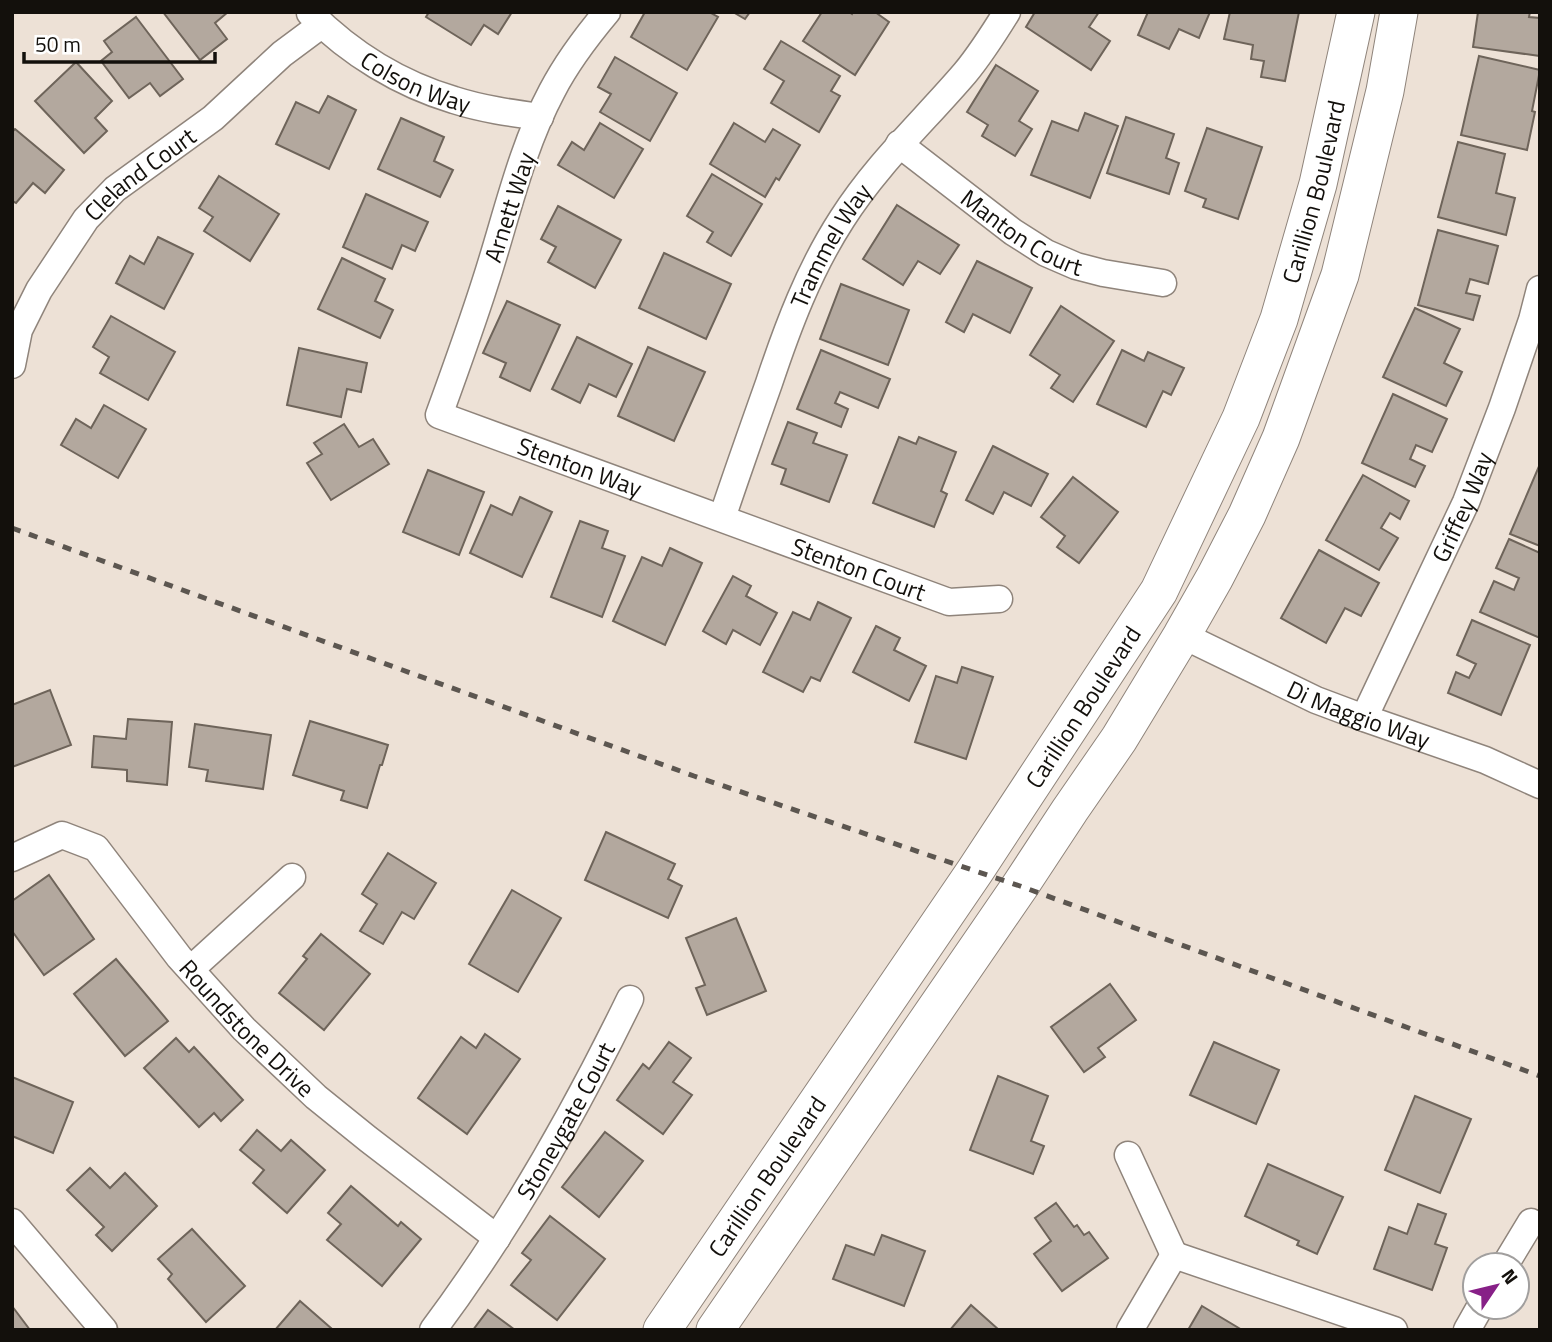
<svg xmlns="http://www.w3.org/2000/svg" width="1552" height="1342" viewBox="0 0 1552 1342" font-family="'Titillium Web',sans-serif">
  <rect width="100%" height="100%" fill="#ede1d6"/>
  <!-- building -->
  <g fill="#b3a89e" stroke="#6e645a" stroke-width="2">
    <path d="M163,12H228L215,23L227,39L200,60Z"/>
    <path d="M429,12H512L498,34L484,25L471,45L426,17Z"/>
    <path d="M645,12H709L718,17L687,70L631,37Z"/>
    <path d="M733,12H750L745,19Z"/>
    <path d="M822,12H849L852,14L853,12H875L889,22L855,75L803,41Z"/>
    <path d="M1035,12H1099L1089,27L1110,41L1091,70L1026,27Z"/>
    <path d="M1148,12H1210L1199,38L1179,29L1169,49L1138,35Z"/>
    <path d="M1230,12H1299L1285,81L1261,77L1264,61L1251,59L1253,45L1224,39Z"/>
    <path d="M1478,12H1530L1529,17L1540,18V56L1473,47Z"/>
    <path d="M136,17L183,79L160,96L150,83L129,98L101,61L112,52L104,41Z"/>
    <path d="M781,41L840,76L831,91L840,96L819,132L771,103L784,81L764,69Z"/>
    <path d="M1479,56L1540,70L1532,111L1535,112L1527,150L1461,135Z"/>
    <path d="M615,57L677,93L650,141L600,112L611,94L598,87Z"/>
    <path d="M76,62L112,101L95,118L107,131L84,153L35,101Z"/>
    <path d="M996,65L1038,91L1019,121L1032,129L1015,156L982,136L988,125L967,112Z"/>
    <path d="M328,96L356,110L329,169L276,144L296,102L319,113Z"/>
    <path d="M1085,113L1118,126L1090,198L1031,175L1052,121L1078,131Z"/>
    <path d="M1126,117L1174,134L1166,158L1179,163L1169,194L1107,173Z"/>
    <path d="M401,118L444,137L434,161L453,170L440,197L378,169Z"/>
    <path d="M600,123L643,149L614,198L558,165L572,142L584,150Z"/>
    <path d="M734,123L765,142L773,129L800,145L779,180L776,178L765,197L710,164Z"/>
    <path d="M1207,128L1262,147L1238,219L1203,207L1206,199L1185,191Z"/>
    <path d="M15,129L64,170L45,193L33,183L16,203L12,201V132Z"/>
    <path d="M1458,142L1505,154L1496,193L1515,198L1506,235L1438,217Z"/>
    <path d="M712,174L762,204L731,256L707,242L713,232L687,216Z"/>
    <path d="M219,176L279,214L250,261L204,231L213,217L199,208Z"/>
    <path d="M366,194L428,222L415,251L402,245L392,269L343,247Z"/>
    <path d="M897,205L959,245L940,274L918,261L903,285L863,259Z"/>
    <path d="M558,206L621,240L595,288L548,262L556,247L541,239Z"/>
    <path d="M1438,230L1498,246L1488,284L1470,279L1466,293L1480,296L1473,320L1418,305Z"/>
    <path d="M158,237L193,254L164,309L116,283L130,256L144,264Z"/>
    <path d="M664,253L731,284L706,339L639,308Z"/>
    <path d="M342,258L385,279L375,301L393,310L380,338L318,309Z"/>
    <path d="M977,261L1032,288L1010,333L973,314L964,332L946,322Z"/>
    <path d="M841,284L909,310L888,365L820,339Z"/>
    <path d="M507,301L560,325L530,391L500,377L506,363L483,353Z"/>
    <path d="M1061,306L1114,341L1073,402L1051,388L1060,375L1030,355Z"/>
    <path d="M1415,308L1460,329L1444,363L1462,372L1446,406L1383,377Z"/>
    <path d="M111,316L175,352L148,400L100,373L109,357L93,347Z"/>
    <path d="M577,337L632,364L616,397L589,384L580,403L552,389Z"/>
    <path d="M648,347L705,372L674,441L618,416Z"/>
    <path d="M299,348L367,363L361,392L347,389L341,417L287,405Z"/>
    <path d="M821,350L890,379L878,408L840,392L835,403L848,409L841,427L797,409Z"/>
    <path d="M1122,350L1144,361L1148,352L1184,368L1171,395L1163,391L1146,427L1097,404Z"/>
    <path d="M1393,394L1447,419L1432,452L1416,445L1410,459L1425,466L1415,487L1362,463Z"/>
    <path d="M104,405L146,429L118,478L61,445L76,419L91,428Z"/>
    <path d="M788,422L817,433L813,443L847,455L829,502L781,484L786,469L772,464Z"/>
    <path d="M344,424L359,447L373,439L389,464L331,500L307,463L322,454L314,443Z"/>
    <path d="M899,437L916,444L919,437L956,452L941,491L947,494L934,527L873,503Z"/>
    <path d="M993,446L1048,474L1031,506L1004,492L993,514L966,500Z"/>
    <path d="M1540,464V546L1510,534Z"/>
    <path d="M428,470L484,492L459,555L403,532Z"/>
    <path d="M1363,475L1409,501L1400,519L1390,513L1381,528L1398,538L1379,570L1326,540Z"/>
    <path d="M1073,477L1118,512L1079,563L1057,547L1065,536L1041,517Z"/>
    <path d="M520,497L552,512L522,577L470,553L491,505L512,515Z"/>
    <path d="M580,521L608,531L602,548L625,556L602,617L551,597Z"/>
    <path d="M1509,539L1540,553V638L1480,612L1494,581L1514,590L1519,578L1496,568Z"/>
    <path d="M670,548L702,563L665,645L613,621L642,557L662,566Z"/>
    <path d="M1319,550L1379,583L1361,616L1345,608L1326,643L1281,618Z"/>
    <path d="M733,576L751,586L746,596L777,613L760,645L733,630L726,644L703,631Z"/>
    <path d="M818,602L851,618L820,681L811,677L803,692L763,672L793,612L810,620Z"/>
    <path d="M1472,620L1530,645L1501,715L1448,693L1456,672L1469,678L1476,664L1457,655Z"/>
    <path d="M876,626L900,638L894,650L926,666L909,701L853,672Z"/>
    <path d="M962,667L993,677L966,759L915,742L936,676L957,683Z"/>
    <path d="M50,690L71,745L12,767V705Z"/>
    <path d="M128,719L172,722L167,785L127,781V770L92,767L94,736L126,739Z"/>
    <path d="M310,721L388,745L382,765H380L367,808L341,800L344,791L293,775Z"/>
    <path d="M195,724L271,735L263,789L206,781L208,770L189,767Z"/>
    <path d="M606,832L675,864L668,879L682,886L668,918L585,880Z"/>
    <path d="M388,853L436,883L414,919L402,912L383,944L360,931L377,904L362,894Z"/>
    <path d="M49,875L94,939L44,975L12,931V901Z"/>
    <path d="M512,890L561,918L518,992L469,964Z"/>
    <path d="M736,918L766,991L707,1015L696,988L705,985L686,938Z"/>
    <path d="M321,934L370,974L324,1030L279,993L307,959L303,956Z"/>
    <path d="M116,959L168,1021L125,1056L74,994Z"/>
    <path d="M1110,984L1136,1020L1098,1048L1105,1057L1084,1072L1051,1027Z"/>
    <path d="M485,1034L520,1059L467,1134L418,1098L461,1037L476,1048Z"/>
    <path d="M176,1038L189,1052L194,1047L243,1100L221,1121L214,1113L199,1127L144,1068Z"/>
    <path d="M669,1042L691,1058L673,1082L692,1095L663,1134L617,1100L643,1064L649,1069Z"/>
    <path d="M1214,1042L1279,1070L1256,1124L1190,1095Z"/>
    <path d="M998,1076L1048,1096L1031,1141L1044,1146L1033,1174L970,1150Z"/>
    <path d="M12,1077L73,1102L53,1153L12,1136Z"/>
    <path d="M1415,1096L1471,1119L1440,1193L1385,1170Z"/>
    <path d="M257,1130L281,1151L291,1140L325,1170L287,1213L253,1183L264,1170L240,1150Z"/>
    <path d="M605,1132L643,1161L599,1217L562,1187Z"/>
    <path d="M1268,1164L1343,1197L1317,1254L1297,1245L1299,1241L1245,1216Z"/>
    <path d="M90,1168L110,1188L125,1173L157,1206L112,1251L96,1235L104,1227L67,1190Z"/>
    <path d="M351,1186L398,1226L401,1222L421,1239L382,1286L327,1240L341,1224L328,1213Z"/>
    <path d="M1056,1203L1074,1227L1077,1225L1084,1235L1089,1232L1108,1258L1062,1291L1034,1254L1051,1241L1035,1218Z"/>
    <path d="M1418,1204L1446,1214L1435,1244L1447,1248L1432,1290L1374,1269L1389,1227L1407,1234Z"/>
    <path d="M550,1216L605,1259L557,1320L511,1285L531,1260L522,1253Z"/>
    <path d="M192,1229L245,1286L206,1322L168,1279L172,1274L158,1259Z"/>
    <path d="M882,1235L925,1251L904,1306L833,1279L846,1245L874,1255Z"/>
    <path d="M300,1301L332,1329V1330H275Z"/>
    <path d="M971,1305L999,1330H950Z"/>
    <path d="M12,1306L30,1330H12Z"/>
    <path d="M1202,1306L1242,1330H1188Z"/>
    <path d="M488,1310L515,1330H473Z"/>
  </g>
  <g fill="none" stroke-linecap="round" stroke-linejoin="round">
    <!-- street casing -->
    <g stroke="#8f847b" stroke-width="29">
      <g id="street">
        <path id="s1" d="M607,12C586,37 567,62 552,91C520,151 506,219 485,283C471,327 455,371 439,415L949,602L999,599"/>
        <path id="s2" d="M310,13C350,53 400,84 454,100C482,109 511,113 540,117"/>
        <path id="s3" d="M899,144L1013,232L1046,253L1076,266L1103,273L1163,283"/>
        <path id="s4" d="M12,365L19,330L39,290L86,219L115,189L213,118L282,54L321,25"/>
        <path id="s5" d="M722,518C737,473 753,428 769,383C788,326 809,270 842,219C877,164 923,122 965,73C980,55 994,33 1007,12"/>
        <path id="s6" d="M1182,635L1316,700L1364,718L1485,760L1540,785"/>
        <path id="s7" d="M1364,718L1466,502L1502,408L1532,320L1540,289"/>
        <path id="s8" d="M12,858L62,835L96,848L179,957L244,1029L316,1097L368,1139L497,1238"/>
        <path d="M191,969L292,877"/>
        <path d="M1128,1155L1174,1255"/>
        <path d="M12,1222L104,1330"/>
        <path d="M1174,1255L1394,1330"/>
        <path d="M1505,1265L1531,1222"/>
        <path id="s9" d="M433,1330C510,1227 574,1114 630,999"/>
        <path d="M1130,1330L1174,1255"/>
        <path d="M1467,1330L1480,1307"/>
      </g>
    </g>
    <!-- secondary casing -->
    <g stroke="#8f847b" stroke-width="39">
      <g id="secondary">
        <path id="s10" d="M662,1330L975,871L1159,591L1241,418L1279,319L1318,184L1356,12"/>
        <path d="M715,1330L1020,886L1070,810L1119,739L1182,635L1215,577L1247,515L1281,438L1340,275L1385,91L1399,12"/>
      </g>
    </g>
    <!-- street -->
    <use href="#street" stroke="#fff" stroke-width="26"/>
    <!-- secondary -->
    <use href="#secondary" stroke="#fff" stroke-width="37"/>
    <!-- rail -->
    <path stroke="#5c5650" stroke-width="5" stroke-dasharray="9 9" stroke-linecap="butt" d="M12,528L694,776L1020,886L1540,1076"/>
  </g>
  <g text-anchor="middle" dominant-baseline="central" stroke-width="5" stroke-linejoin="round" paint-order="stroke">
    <!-- street labels -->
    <g font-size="24" fill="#13100c" stroke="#fff">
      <text stroke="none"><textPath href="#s2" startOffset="128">Colson Way</textPath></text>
      <text stroke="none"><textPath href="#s4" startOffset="236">Cleland Court</textPath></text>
      <text stroke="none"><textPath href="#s10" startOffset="1320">Carillion Boulevard</textPath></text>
      <text transform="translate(509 207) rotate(-72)">Arnett Way</text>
      <text stroke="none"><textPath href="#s3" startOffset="152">Manton Court</textPath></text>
      <text stroke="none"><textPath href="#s5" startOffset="294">Trammel Way</textPath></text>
      <text stroke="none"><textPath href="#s1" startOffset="590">Stenton Way</textPath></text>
      <text stroke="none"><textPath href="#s7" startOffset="233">Griffey Way</textPath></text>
      <text stroke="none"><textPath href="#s1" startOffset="887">Stenton Court</textPath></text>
      <text stroke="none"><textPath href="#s10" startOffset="752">Carillion Boulevard</textPath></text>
      <text stroke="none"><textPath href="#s6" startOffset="194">Di Maggio Way</textPath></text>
      <text stroke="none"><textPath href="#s8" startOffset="327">Roundstone Drive</textPath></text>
      <text stroke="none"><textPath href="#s9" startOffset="248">Stoneygate Court</textPath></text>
      <text stroke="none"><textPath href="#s10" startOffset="186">Carillion Boulevard</textPath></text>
    </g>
  </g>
  <!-- border -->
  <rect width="1552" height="1342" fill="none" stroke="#13100c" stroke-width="28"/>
  <!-- north arrow -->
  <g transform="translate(1496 1286) rotate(55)"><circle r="33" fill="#ffffff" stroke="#a19f9e" stroke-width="2"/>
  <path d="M0-5L12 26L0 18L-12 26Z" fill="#872087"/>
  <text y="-10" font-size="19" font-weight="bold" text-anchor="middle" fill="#13100c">N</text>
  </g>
  <!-- scale -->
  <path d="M24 52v10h191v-10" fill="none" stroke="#13100c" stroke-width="3.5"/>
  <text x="35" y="52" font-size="21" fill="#13100c" stroke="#ffffff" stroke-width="5" paint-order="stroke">50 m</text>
</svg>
